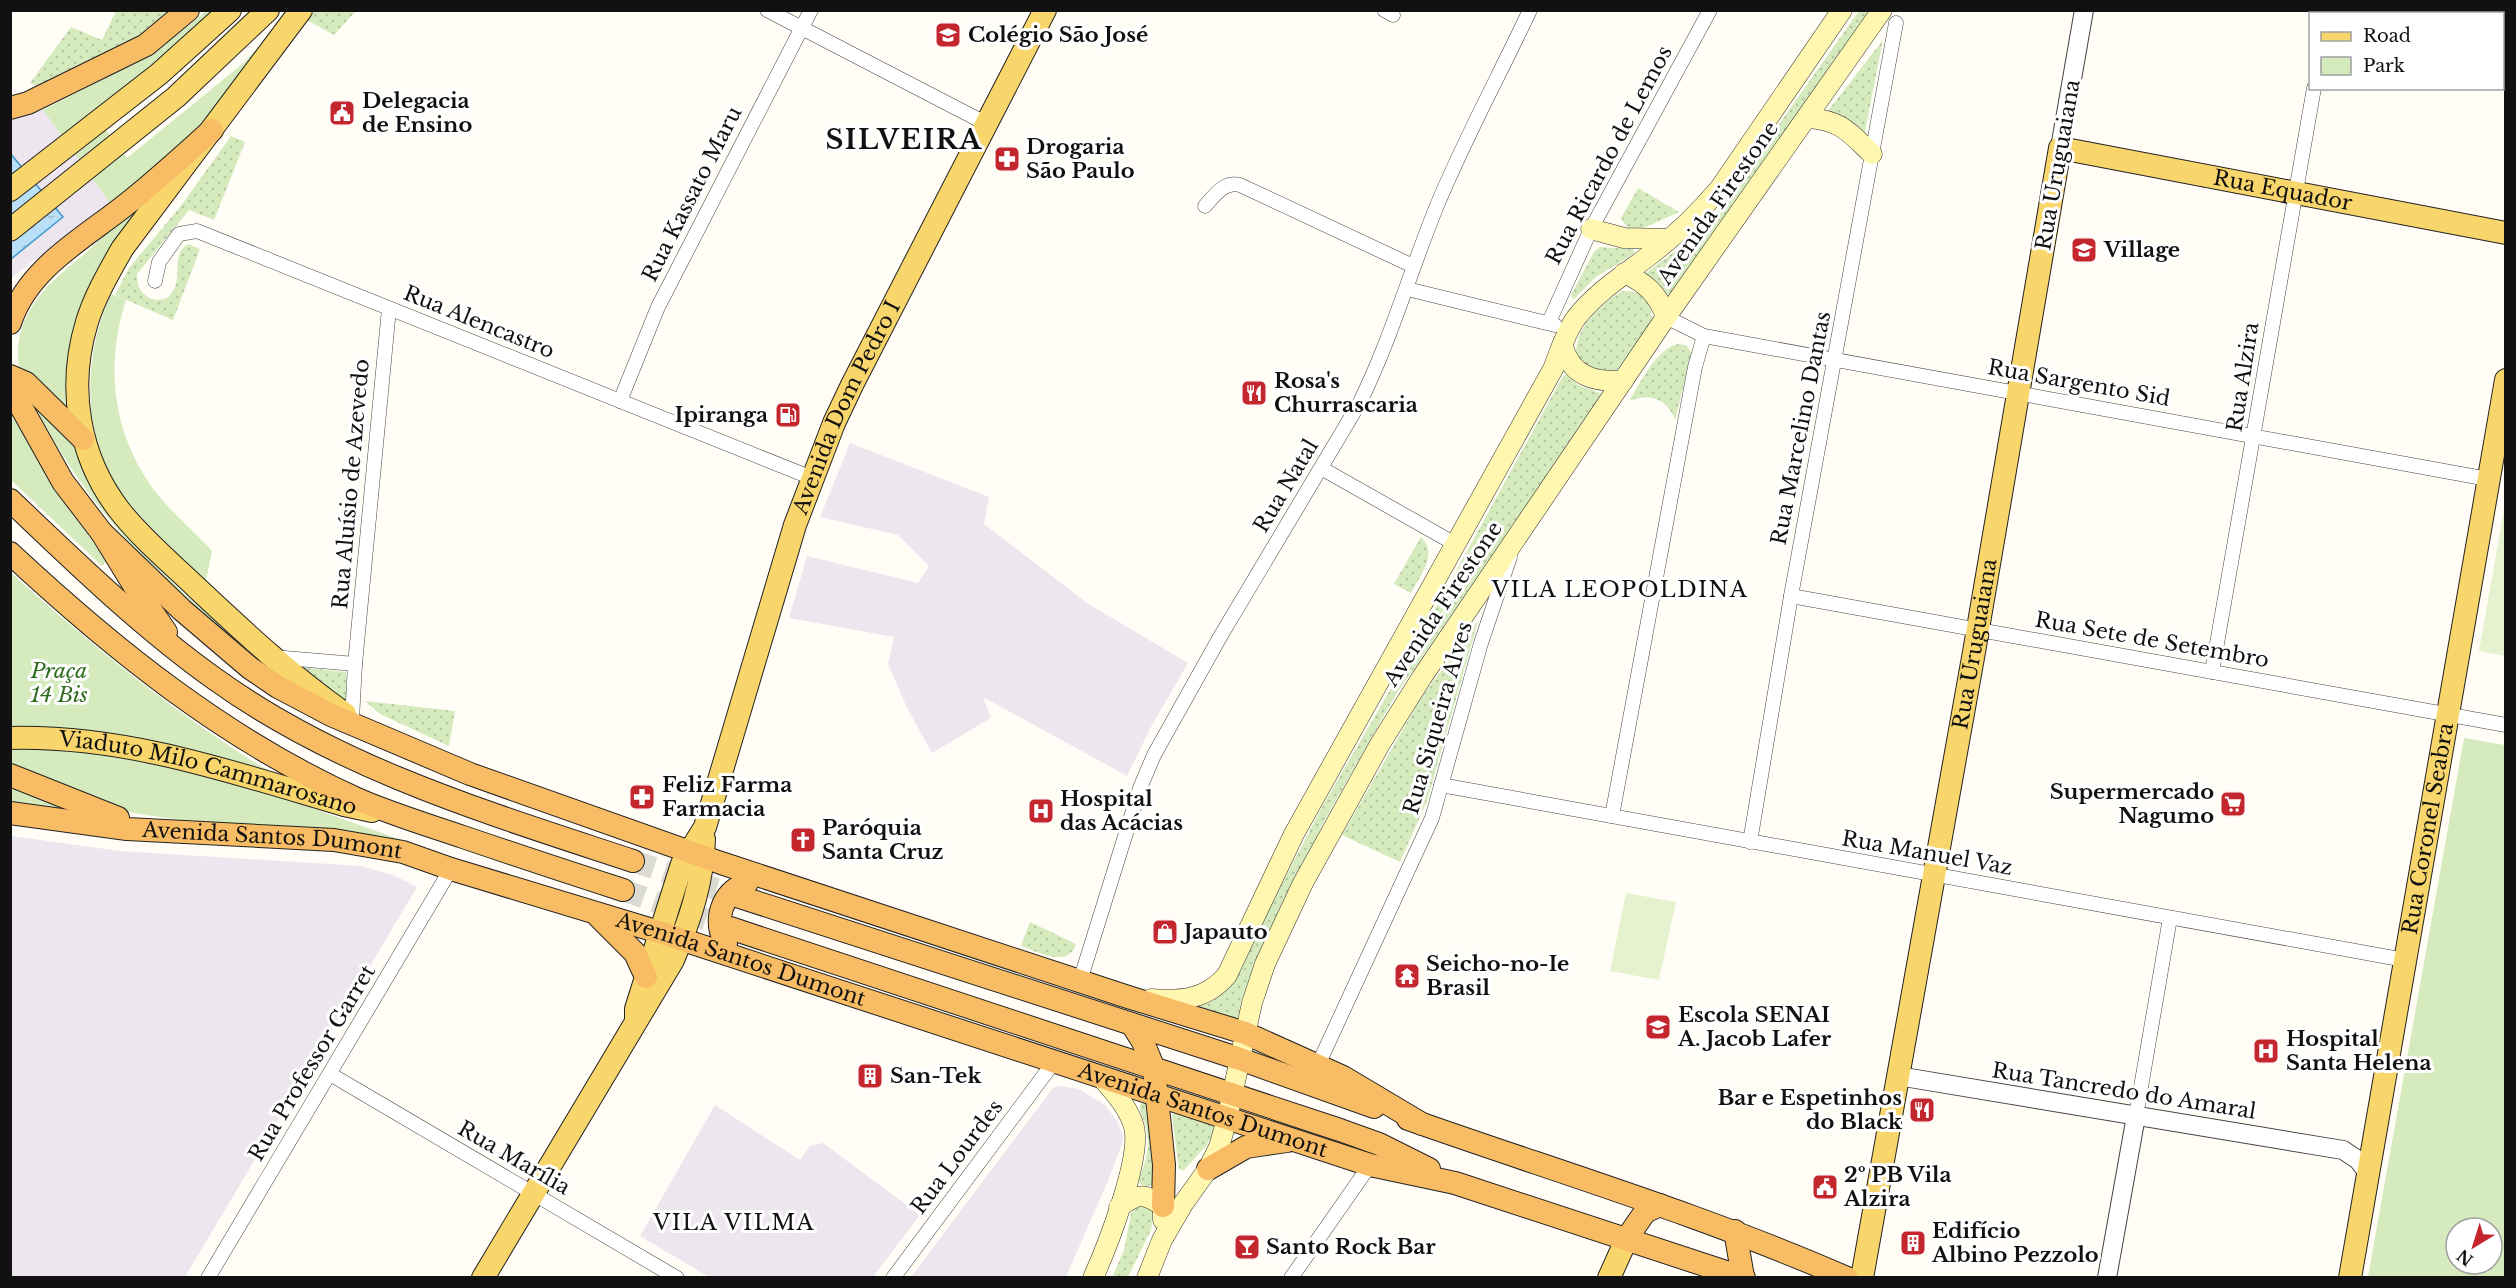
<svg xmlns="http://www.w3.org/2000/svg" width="2516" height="1288" viewBox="0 0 2516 1288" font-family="'Libre Baskerville',serif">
  <defs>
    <pattern id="grass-dots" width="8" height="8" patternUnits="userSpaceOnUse" patternTransform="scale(1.5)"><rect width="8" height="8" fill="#d5ebbd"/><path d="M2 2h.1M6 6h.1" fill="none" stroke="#b6c8a1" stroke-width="1.8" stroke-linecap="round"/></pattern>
    <pattern id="water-ripples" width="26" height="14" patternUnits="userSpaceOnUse" patternTransform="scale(1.5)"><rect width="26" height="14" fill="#b9e0f7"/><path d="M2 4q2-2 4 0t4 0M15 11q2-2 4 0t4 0" fill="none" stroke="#9ebfd3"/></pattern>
  </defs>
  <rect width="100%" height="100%" fill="#fffdf5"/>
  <!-- industrial -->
  <g fill="#eee6ef">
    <path d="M43,110L110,203L11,278V118Z"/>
    <path d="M850,443L989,497L984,524L1087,603L1188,663L1151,727L1127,776L983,697L991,718L932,753L907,708L888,664L894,637L789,618L807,556L918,583L929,566L898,535L820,517Z"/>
    <path d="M11,836L120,851L361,866L393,875L417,887L185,1277H11Z"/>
    <path d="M1059,1086L1079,1089L1105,1105L1117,1121L1123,1136L1122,1144L1108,1181L1066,1277H911L1053,1088Z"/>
    <path d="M715,1105L800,1160L810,1146L823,1143L920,1215L873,1277H709L640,1236Z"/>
  </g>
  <!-- grass -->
  <g fill="url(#grass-dots)">
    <path d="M116,11H174C134,42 86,64 41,88L30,83L71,27L102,40Z"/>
    <path d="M314,11H356L334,35L307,20Z"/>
    <path d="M1859,11H1869L1671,295L1665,294L1645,275L1647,272L1682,246L1719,209Z"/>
    <path d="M1883,40L1865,131L1863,134L1827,112Z"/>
    <path d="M231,136L245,142L214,220L189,210L137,274C136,291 150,305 167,298C187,281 168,257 188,244L200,249L173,320L115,295L129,268L180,207Z"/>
    <path d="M1638,188L1679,212L1644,228L1628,229L1621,218Z"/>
    <path d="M1600,247L1633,249L1635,253L1596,277L1573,300L1571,295L1594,252Z"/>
    <path d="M1623,291C1643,290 1652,301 1652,321L1617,369L1608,374L1588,370L1576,354C1576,327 1600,302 1623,291Z"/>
    <path d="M1678,344L1686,345L1692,353L1675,420C1668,399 1649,392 1629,401C1642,381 1655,350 1678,344Z"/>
    <path d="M1567,374L1578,385L1603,394L1397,693L1324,821L1263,949L1241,1001L1238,1021L1197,1007L1198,1004L1220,995L1238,975L1274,899L1322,807L1404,666L1563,376Z"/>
    <path d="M1421,537C1439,554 1420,576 1411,593L1394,584Z"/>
    <path d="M1478,621L1427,801L1400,862L1342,835L1421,698Z"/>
    <path d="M299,667L346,672V702Z"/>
    <path d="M365,701L455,711L449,746L380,714Z"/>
    <path d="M1030,922L1076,944C1068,969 1039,952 1021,946Z"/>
    <path d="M1144,1103L1146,1104L1154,1181L1153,1185L1144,1186L1140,1184L1139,1179C1146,1162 1151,1146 1146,1127C1144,1119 1139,1112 1140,1104Z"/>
    <path d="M1175,1113L1216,1127L1206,1146L1183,1171L1179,1169L1172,1115Z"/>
    <path d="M1139,1203L1154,1211L1151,1230L1128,1277L1112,1278L1124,1250L1131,1214Z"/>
  </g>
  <!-- park -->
  <g fill="#d5ebbd" fill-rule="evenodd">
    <path d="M206,11H215L164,56L93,113L127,158L241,65L273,33L198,133L110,203L43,110C101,80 157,55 206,11Z"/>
    <path d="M137,211L69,403L117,524L137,548L186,595L277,674C185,607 102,527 46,427C34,406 20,386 18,361C15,313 47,284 81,257C97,243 119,220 137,211Z"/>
    <path d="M111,294L126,300C104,368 113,438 158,495C174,515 195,532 212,551L205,586C180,560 152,535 129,506C82,446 80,362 111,294Z"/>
    <path d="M10,411L49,480L107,561L102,566L11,480Z"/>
    <path d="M10,572C98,651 179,717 280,778L11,731Z"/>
    <path d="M2464,738L2505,745V1277H2368ZM2456,1228H2492V1264H2456Z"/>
    <path d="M73,745L241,783L424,848L206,824L133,813L86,801L11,764V749Z"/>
    <path d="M11,786L93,815L11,803Z"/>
  </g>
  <!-- pitch -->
  <g fill="#e6f2cf">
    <path d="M2505,504L2506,656H2505L2479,651Z"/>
    <path d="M1626,893L1676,902L1659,980L1610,971Z"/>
  </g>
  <!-- water -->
  <path fill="url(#water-ripples)" stroke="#3f96cf" stroke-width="1.5" d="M10,153L63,217L11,259H10Z"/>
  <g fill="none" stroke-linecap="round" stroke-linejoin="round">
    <!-- trunk-tunnel -->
    <g stroke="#dbdad3" stroke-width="22" stroke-dasharray="22 11" stroke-linecap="butt">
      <path d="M633,861L740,897"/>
      <path d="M623,890L730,928"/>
    </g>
    <!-- minor casing -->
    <g stroke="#444" stroke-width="15">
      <g id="minor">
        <path d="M767,10L987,124"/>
        <path d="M1384,10L1393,15"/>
        <path d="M2327,14L2328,10"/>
        <path d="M1205,206C1215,195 1224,181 1240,185L1413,266"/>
        <path d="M155,281L159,262L179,234L197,231L812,478"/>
        <path d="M1407,289L1555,325"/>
        <path d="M1666,317L1704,336L2488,479"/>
        <path d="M1549,322L1591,229L1710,10"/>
        <path d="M620,401L658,307L811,10"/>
        <path d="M1321,468L1457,545"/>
        <path d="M1791,596L2506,725"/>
        <path d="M273,657L355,664"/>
        <path d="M2212,672L2314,88"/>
        <path d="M352,719L355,664L389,309"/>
        <path d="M1441,785L2405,960"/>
        <path d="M1612,816L1695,367L1704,336"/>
        <path d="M1750,842L1791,596L1896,23"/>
        <path d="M1080,981L1140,788L1154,755L1220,637L1360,402C1391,339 1410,272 1436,208C1464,140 1499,76 1530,10"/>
        <path d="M1318,1065L1432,818L1481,643L1510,557"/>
        <path d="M330,1074L677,1278"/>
        <path d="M2136,1116L2170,918"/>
        <path d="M208,1278L451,869"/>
        <path d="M893,1278L1054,1062"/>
        <path d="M1291,1278L1370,1165"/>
      </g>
    </g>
    <!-- tertiary casing -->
    <g stroke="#444" stroke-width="20">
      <g id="tertiary">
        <path d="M2060,148L2084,10"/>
        <path d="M1898,1076L2343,1150L2358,1160L2368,1173"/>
        <path d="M2107,1278L2136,1116"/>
      </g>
    </g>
    <!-- secondary casing -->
    <g stroke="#333" stroke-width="21">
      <g id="secondary">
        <path d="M1807,118C1841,120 1849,132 1872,154"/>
        <path d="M1591,229L1624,238L1669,239"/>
        <path d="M1624,273C1646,283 1658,294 1666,317"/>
        <path d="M1563,346C1571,377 1595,382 1623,381"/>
        <path d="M1151,999C1181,1001 1206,1000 1227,975L1294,834L1553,369C1560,352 1565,333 1576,318C1596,292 1624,275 1650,255C1676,235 1699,213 1720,188L1842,10"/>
        <path d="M1119,1207C1139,1193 1143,1193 1163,1206V1220"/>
        <path d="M1093,1278C1107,1247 1142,1158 1134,1127C1129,1108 1114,1092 1101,1077"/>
        <path d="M1147,1278L1162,1240L1183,1204L1208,1169L1219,1147L1227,1119L1252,1003L1265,964L1303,883L1380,744L1422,677L1666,317L1882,10"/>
      </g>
    </g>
    <!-- primary casing -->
    <g stroke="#222" stroke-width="24">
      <g id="primary">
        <path d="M301,10L122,249C109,272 95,296 87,322C67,387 78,457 120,511C142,539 171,563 197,588C246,634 290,675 345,714"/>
        <path d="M10,190L159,74L230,10"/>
        <path d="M10,230L176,97L268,10"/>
        <path id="s1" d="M10,738C126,735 235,773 344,805L372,811"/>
        <path id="s2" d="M636,1020V1009L682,864L705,827L795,525L834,423L852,385L1045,10"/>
        <path d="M483,1278L673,960C690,920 703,882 704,839"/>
        <path d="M1609,1278L1627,1238"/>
        <path id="s3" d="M1862,1278L1974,652L2060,148L2506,233"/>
        <path id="s4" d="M2350,1278L2506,380"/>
      </g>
    </g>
    <!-- trunk casing -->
    <g stroke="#222" stroke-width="24">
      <g id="trunk">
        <path d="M10,108L28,103L146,45L188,10"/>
        <path d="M10,323C28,267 85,238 128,203C157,180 184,155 212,130"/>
        <path d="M10,376L26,383L83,439"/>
        <path d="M10,387L63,482L102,533L135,587L166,632"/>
        <path d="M10,500C76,563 141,626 215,679C340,769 488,813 633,861"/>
        <path d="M102,533L182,610L250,668L278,687L331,715L470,774L721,863L1128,997L1245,1033L1343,1077L1422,1124"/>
        <path d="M10,553C114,650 226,740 357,799C391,814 428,825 463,837C516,855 570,873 623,890"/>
        <path d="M10,775L118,818"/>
        <path id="s5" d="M10,813L127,829L334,840L403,852L451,869L659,932L1370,1165L1455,1183L1744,1278"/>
        <path d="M740,897L1240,1059L1374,1107"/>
        <path d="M599,917L635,953L646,977"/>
        <path d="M730,928L1340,1130L1379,1144L1429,1169"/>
        <path d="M726,944C713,920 721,893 747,883"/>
        <path d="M1133,1026L1143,1042L1154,1069L1164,1165L1163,1206"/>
        <path d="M1408,1119C1555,1171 1703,1215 1847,1278"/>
        <path d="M1208,1169L1246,1147L1287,1141"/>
        <path d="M1735,1231L1743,1277"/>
        <path d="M1627,1238L1645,1212L1660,1205"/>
      </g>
    </g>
    <!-- minor -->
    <use href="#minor" stroke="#fff" stroke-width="14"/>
    <!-- tertiary -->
    <use href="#tertiary" stroke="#fff" stroke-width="18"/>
    <!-- secondary -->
    <use href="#secondary" stroke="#fff6b0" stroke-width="20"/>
    <!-- primary -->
    <use href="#primary" stroke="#f9d66b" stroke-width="22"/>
    <!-- trunk -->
    <use href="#trunk" stroke="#f7bc64" stroke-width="22"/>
  </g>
  <!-- icons -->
  <defs>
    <g id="school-square" transform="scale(1.35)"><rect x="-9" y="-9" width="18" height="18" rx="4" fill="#c4262e" stroke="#fff"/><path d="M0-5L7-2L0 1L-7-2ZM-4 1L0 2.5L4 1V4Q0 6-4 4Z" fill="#fff"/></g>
    <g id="civic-square" transform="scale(1.35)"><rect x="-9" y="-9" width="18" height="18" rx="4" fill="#c4262e" stroke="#fff"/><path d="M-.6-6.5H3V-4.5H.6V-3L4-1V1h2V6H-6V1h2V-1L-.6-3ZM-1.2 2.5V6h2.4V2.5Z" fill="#fff"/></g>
    <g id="pharmacy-square" transform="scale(1.35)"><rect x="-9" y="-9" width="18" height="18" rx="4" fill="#c4262e" stroke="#fff"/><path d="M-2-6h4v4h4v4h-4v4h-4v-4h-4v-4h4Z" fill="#fff"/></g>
    <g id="restaurant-square" transform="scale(1.35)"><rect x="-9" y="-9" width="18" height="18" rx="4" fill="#c4262e" stroke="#fff"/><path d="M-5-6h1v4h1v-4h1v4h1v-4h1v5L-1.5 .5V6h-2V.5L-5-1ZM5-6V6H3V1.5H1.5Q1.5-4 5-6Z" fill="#fff"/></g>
    <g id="fuel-square" transform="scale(1.35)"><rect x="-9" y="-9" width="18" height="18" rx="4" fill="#c4262e" stroke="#fff"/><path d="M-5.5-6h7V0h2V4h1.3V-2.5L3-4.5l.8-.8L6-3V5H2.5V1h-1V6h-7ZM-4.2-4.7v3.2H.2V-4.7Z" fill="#fff"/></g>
    <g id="supermarket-square" transform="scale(1.35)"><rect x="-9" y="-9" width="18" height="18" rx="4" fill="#c4262e" stroke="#fff"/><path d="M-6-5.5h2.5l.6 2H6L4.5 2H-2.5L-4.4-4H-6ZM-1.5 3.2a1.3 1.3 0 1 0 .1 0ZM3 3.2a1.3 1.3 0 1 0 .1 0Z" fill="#fff"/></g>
    <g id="hospital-square" transform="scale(1.35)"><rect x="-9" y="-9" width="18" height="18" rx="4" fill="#c4262e" stroke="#fff"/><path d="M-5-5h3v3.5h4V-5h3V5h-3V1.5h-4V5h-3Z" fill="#fff"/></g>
    <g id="church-square" transform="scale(1.35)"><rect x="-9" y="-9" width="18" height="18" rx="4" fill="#c4262e" stroke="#fff"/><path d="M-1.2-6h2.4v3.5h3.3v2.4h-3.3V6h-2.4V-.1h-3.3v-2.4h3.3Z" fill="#fff"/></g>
    <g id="shop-square" transform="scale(1.35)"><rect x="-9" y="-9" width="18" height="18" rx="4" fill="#c4262e" stroke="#fff"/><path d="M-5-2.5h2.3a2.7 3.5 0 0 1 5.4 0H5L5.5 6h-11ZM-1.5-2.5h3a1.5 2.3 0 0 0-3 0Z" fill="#fff"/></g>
    <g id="temple-square" transform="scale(1.35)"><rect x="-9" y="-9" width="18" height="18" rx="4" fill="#c4262e" stroke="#fff"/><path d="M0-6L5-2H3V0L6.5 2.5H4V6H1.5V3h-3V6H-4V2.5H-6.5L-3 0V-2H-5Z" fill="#fff"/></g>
    <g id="university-square" transform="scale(1.35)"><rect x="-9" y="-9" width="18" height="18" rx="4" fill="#c4262e" stroke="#fff"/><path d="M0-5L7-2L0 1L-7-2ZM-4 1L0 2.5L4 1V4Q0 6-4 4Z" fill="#fff"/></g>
    <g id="building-square" transform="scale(1.35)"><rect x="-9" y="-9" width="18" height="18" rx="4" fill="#c4262e" stroke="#fff"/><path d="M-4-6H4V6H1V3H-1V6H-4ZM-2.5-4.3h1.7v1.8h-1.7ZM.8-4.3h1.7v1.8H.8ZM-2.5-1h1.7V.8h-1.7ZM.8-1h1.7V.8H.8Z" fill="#fff"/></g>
    <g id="bar-square" transform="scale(1.35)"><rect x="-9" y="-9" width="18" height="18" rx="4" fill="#c4262e" stroke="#fff"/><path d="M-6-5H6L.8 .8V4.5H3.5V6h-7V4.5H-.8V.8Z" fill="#fff"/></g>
  </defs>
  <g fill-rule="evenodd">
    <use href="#school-square" x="948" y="35"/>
    <use href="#civic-square" x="342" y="113"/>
    <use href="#pharmacy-square" x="1007" y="159"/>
    <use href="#school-square" x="2084" y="250"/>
    <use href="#restaurant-square" x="1254" y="393"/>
    <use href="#fuel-square" x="788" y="415"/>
    <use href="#pharmacy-square" x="642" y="797"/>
    <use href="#supermarket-square" x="2233" y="804"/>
    <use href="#hospital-square" x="1041" y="811"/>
    <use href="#church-square" x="803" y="840"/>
    <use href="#shop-square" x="1165" y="932"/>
    <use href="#temple-square" x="1407" y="976"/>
    <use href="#university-square" x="1658" y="1027"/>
    <use href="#hospital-square" x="2266" y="1051"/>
    <use href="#building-square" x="870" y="1076"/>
    <use href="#restaurant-square" x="1922" y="1110"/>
    <use href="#civic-square" x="1825" y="1187"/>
    <use href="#building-square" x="1913" y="1243"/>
    <use href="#bar-square" x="1247" y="1247"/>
  </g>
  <g text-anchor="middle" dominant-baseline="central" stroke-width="6" stroke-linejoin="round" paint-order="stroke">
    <!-- poi labels -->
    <g font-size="21" font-weight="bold" fill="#111" stroke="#fff" text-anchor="start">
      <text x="968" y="35">Colégio São José</text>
      <text x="362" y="101">Delegacia<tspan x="362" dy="24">de Ensino</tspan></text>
      <text x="1026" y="147">Drogaria<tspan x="1026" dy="24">São Paulo</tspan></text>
      <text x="2104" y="250">Village</text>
      <text x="1274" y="381">Rosa's<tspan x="1274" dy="24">Churrascaria</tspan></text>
      <text x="768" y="415" text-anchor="end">Ipiranga</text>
      <text x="662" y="785">Feliz Farma<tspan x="662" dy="24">Farmacia</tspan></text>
      <text x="2214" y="792" text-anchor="end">Supermercado<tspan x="2214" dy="24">Nagumo</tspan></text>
      <text x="1060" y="799">Hospital<tspan x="1060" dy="24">das Acácias</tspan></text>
      <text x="822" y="828">Paróquia<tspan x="822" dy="24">Santa Cruz</tspan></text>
      <text x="1184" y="932">Japauto</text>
      <text x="1426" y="964">Seicho-no-Ie<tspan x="1426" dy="24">Brasil</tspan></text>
      <text x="1678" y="1015">Escola SENAI<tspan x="1678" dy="24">A. Jacob Lafer</tspan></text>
      <text x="2286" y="1039">Hospital<tspan x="2286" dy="24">Santa Helena</tspan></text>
      <text x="890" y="1076">San-Tek</text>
      <text x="1902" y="1098" text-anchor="end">Bar e Espetinhos<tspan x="1902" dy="24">do Black</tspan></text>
      <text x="1844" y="1175">2º PB Vila<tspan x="1844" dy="24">Alzira</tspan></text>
      <text x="1932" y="1231">Edifício<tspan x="1932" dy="24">Albino Pezzolo</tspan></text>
      <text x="1266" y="1247">Santo Rock Bar</text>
    </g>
    <!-- street labels -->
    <g font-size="21" fill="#111" stroke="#fff">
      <text transform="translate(1609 155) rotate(-62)">Rua Ricardo de Lemos</text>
      <text transform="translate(2058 165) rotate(-80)">Rua Uruguaiana</text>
      <text stroke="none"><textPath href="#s3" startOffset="1374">Rua Equador</textPath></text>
      <text transform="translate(692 194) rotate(-63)">Rua Kassato Maru</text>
      <text transform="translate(1718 203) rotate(-55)">Avenida Firestone</text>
      <text transform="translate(479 322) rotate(22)">Rua Alencastro</text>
      <text transform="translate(2243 377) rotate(-81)">Rua Alzira</text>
      <text transform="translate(2079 383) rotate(10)">Rua Sargento Sid</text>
      <text stroke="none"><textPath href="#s2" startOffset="650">Avenida Dom Pedro I</textPath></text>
      <text transform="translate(1801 428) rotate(-79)">Rua Marcelino Dantas</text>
      <text transform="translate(351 484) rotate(-85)">Rua Aluísio de Azevedo</text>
      <text transform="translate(1286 486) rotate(-59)">Rua Natal</text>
      <text transform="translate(1443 604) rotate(-56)">Avenida Firestone</text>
      <text transform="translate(2152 640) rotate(10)">Rua Sete de Setembro</text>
      <text stroke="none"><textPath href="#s3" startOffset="644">Rua Uruguaiana</textPath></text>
      <text transform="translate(1438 718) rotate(-74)">Rua Siqueira Alves</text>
      <text stroke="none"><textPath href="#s1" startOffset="202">Viaduto Milo Cammarosano</textPath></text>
      <text stroke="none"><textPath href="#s4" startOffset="456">Rua Coronel Seabra</textPath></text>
      <text stroke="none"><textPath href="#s5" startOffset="264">Avenida Santos Dumont</textPath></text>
      <text transform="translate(1927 853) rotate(10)">Rua Manuel Vaz</text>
      <text stroke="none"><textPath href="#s5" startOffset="750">Avenida Santos Dumont</textPath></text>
      <text transform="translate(312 1063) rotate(-59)">Rua Professor Garret</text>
      <text transform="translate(2124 1091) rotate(9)">Rua Tancredo do Amaral</text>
      <text stroke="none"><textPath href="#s5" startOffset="1236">Avenida Santos Dumont</textPath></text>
      <text transform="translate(957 1157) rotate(-53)">Rua Lourdes</text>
      <text transform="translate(514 1158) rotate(30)">Rua Marília</text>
    </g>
    <!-- park labels -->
    <g font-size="21" font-style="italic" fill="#2f6b1f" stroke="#fff">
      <text x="59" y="671">Praça<tspan x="59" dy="24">14 Bis</tspan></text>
    </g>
    <!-- neighbourhood labels -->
    <g font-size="22" letter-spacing="1.5" fill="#111" stroke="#fff">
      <text x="1620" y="589">VILA LEOPOLDINA</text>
      <text x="734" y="1222">VILA VILMA</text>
    </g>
    <!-- district labels -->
    <g font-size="27" font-weight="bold" letter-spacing="1.5" fill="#111" stroke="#fff">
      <text x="904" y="139">SILVEIRA</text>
    </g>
  </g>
  <!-- border -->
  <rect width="2516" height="1288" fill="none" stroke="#111111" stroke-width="24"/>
  <!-- legend -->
  <rect x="2309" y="12" width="195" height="78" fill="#ffffff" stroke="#a0a0a0" stroke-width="1.5"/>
  <rect x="2321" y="32" width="30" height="9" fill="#f9d66b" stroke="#a0a0a0" stroke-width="1.5"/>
  <text x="2363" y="42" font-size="18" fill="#111111">Road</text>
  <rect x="2321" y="57" width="30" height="18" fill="#d5ebbd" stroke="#a0a0a0" stroke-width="1.5"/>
  <text x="2363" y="72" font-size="18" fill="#111111">Park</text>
  <!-- north arrow -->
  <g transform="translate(2474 1246) rotate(218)"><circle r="28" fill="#ffffff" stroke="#a0a0a0" stroke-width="1.5"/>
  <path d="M0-4.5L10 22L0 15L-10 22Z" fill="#c4262e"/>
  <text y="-9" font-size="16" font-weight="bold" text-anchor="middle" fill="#111111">N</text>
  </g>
</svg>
